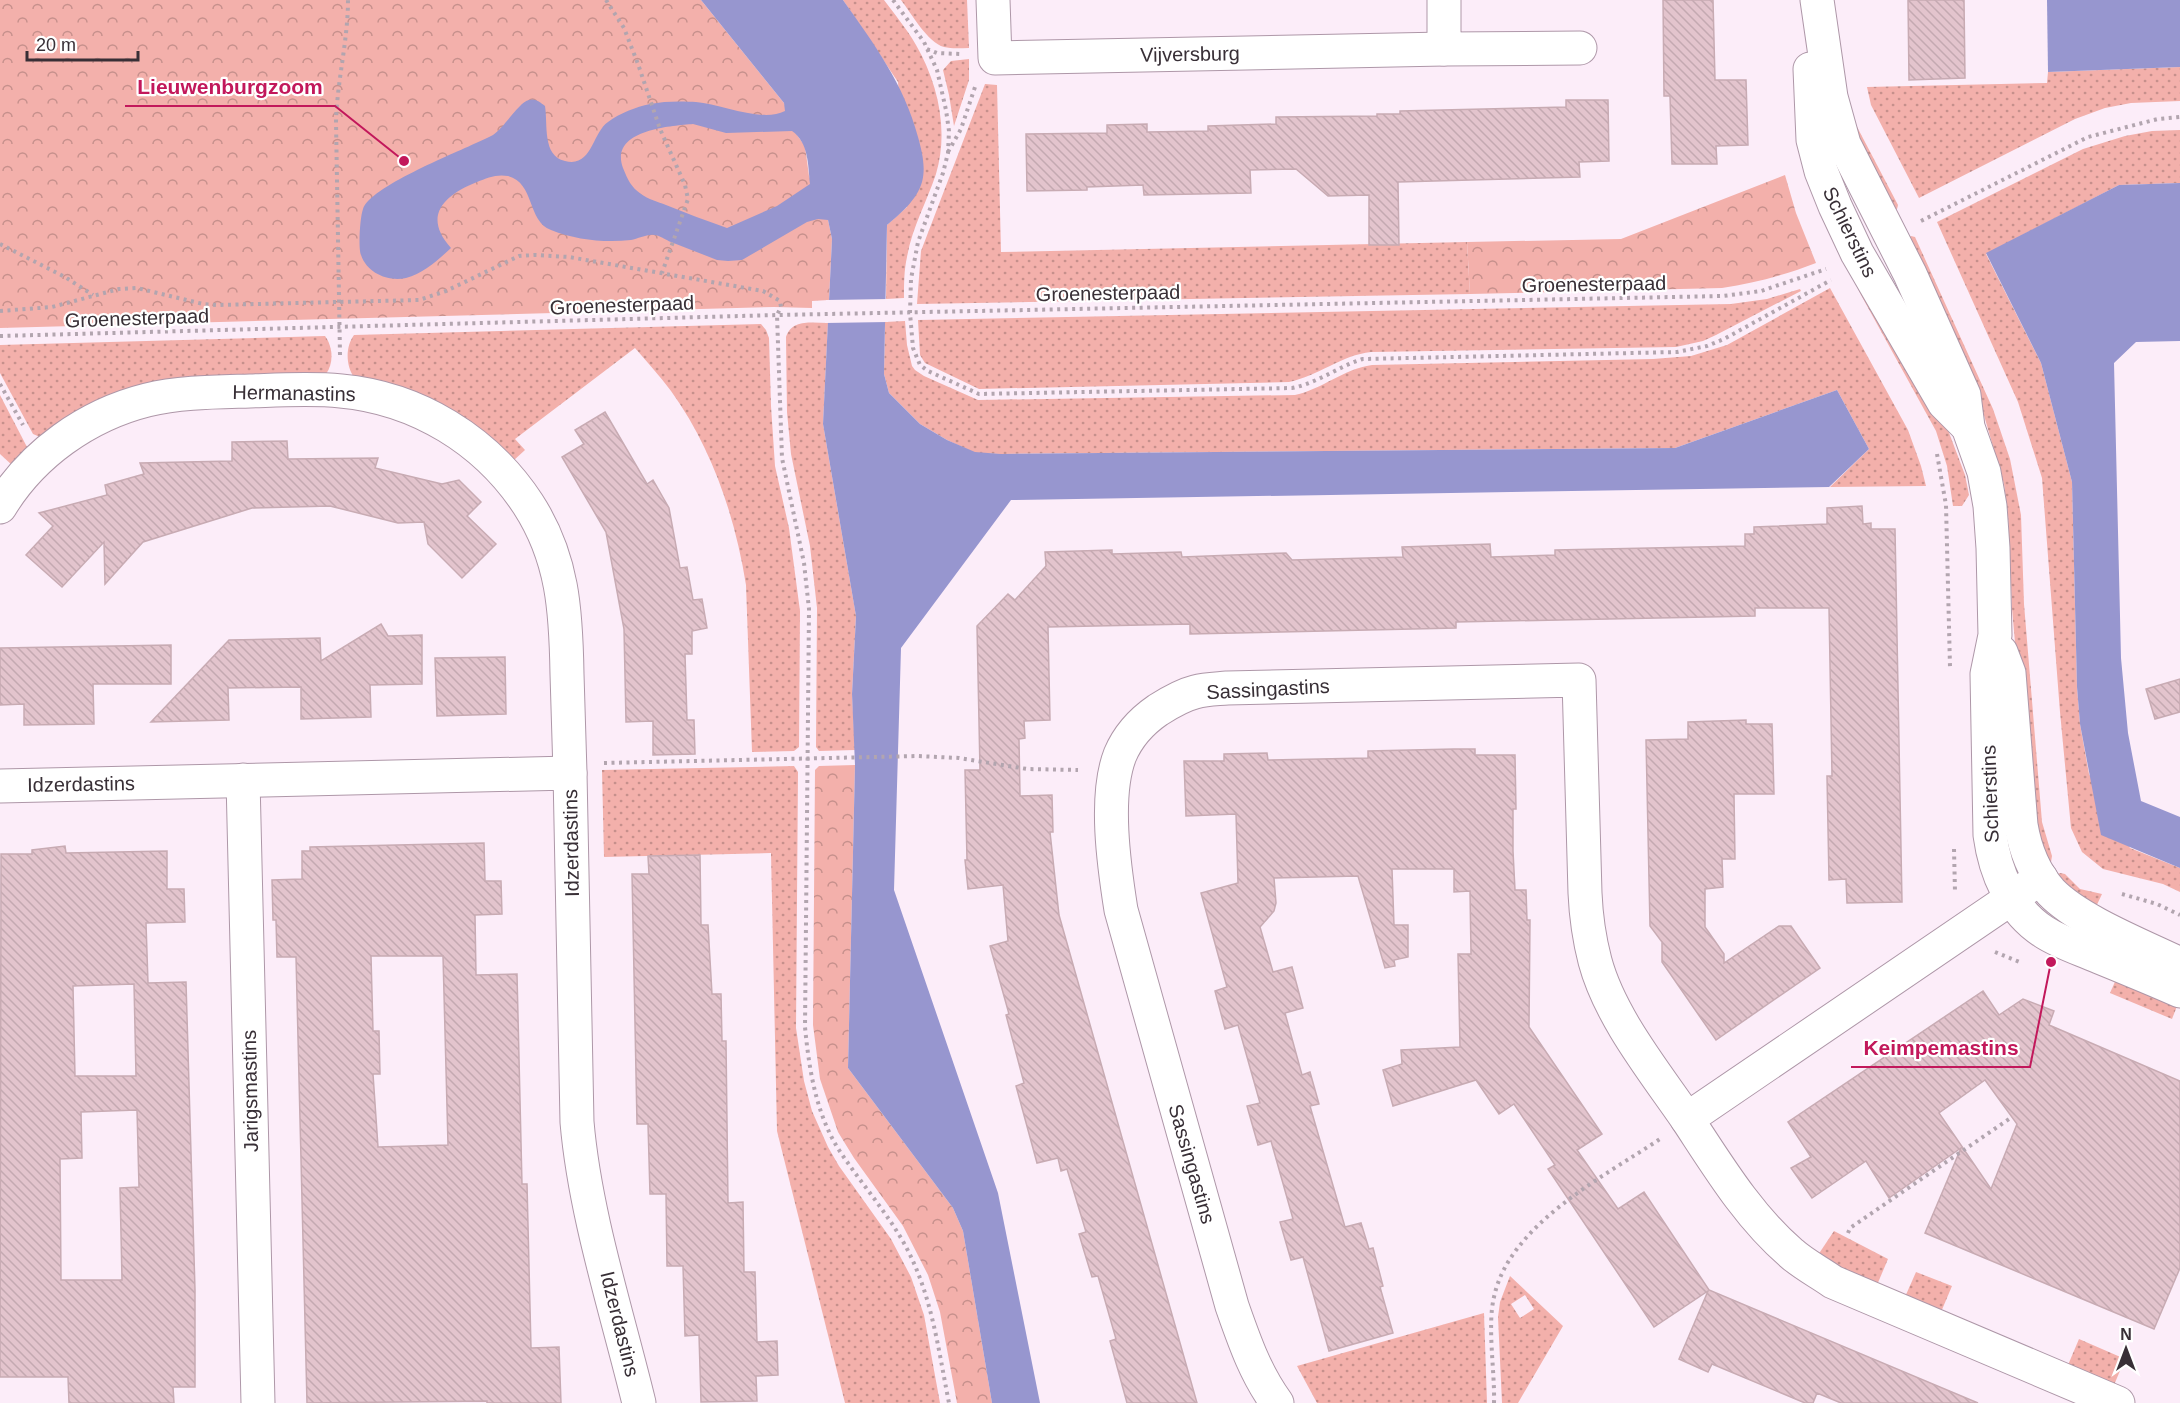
<svg xmlns="http://www.w3.org/2000/svg" width="2180" height="1403" viewBox="0 0 2180 1403" font-family="Arial,sans-serif">
  <defs>
    <pattern id="grass-dots" width="8" height="8" patternUnits="userSpaceOnUse" patternTransform="scale(1.5)"><rect width="8" height="8" fill="#f3b0ab"/><path d="M2 2h.1M6 6h.1" fill="none" stroke="#c6908c" stroke-width="1.8" stroke-linecap="round"/></pattern>
    <pattern id="forest-crowns" width="20" height="18" patternUnits="userSpaceOnUse" patternTransform="scale(1.5)"><rect width="20" height="18" fill="#f3b0ab"/><path d="M2 6a3 3 0 1 1 6 0M12 15a3 3 0 1 1 6 0" fill="none" stroke="#c6908c"/></pattern>
    <pattern id="building-back-hatch" width="6" height="6" patternUnits="userSpaceOnUse" patternTransform="scale(1.5)"><rect width="6" height="6" fill="#e3c4cd"/><path d="M-1 5l2 2M0 0l6 6M5-1l2 2" fill="none" stroke="#c4a9b1"/></pattern>
  </defs>
  <rect width="100%" height="100%" fill="#fcedf9"/>
  <!-- grass -->
  <g fill="url(#grass-dots)" fill-rule="evenodd">
    <path d="M843,0H884C895,15 907,29 916,45C938,83 949,131 936,174C927,201 912,228 907,257C904,270 904,284 904,298L886,299L887,225L907,207L898,82Z"/>
    <path d="M901,0H967L969,48C961,48 952,49 944,47C928,43 911,13 901,0Z"/>
    <path d="M969,59V80L954,126L949,95L943,70L951,61Z"/>
    <path d="M2180,67V101L2131,103L2105,108L2075,119L1919,198L1871,105L1867,87L2047,83L2048,72Z"/>
    <path d="M985,84L997,85L1001,252L1467,242L1470,294L917,304L921,251Z"/>
    <path d="M1845,89L1855,123L1898,205L1897,209L1892,212L1850,129Z"/>
    <path d="M2180,130V183L2119,185L1986,254L2041,363L2072,482L2077,687L2080,724L2089,774L2130,848L2180,868V892L2163,884L2103,869L2082,852L2071,828L2060,712L2042,478L2018,402L1937,222L2083,149L2125,136L2152,131Z"/>
    <path d="M1911,236L1915,237L1993,409L2010,459L2021,515L2024,604L2042,822L2052,856L2051,862L2045,867L2030,816L2012,608L2008,515L2004,484L1983,412L1907,239Z"/>
    <path d="M1848,268L1948,430L1965,475L1969,495L1962,506H1953L1947,466L1936,431L1861,295Z"/>
    <path d="M1830,288L1908,430L1921,466L1926,486L1830,487L1869,449L1837,390L1675,448L1001,454L975,453L947,440L920,424L889,393L884,374L885,322L905,321L907,345L912,366L915,370L924,376L978,400L1295,395C1323,389 1343,369 1372,365L1653,359L1691,356L1727,345Z"/>
    <path d="M1800,289L1801,291L1716,335L1703,341L1676,347L1371,352C1342,355 1318,376 1289,382L979,389L925,363L920,355L918,320L1731,304L1767,299Z"/>
    <path d="M828,323L823,424L856,616L852,694L855,750L819,751L816,747L817,608L810,546L791,454L787,412L786,337C792,319 812,323 828,323Z"/>
    <path d="M761,324L766,330L769,338L771,406L775,466L789,528L800,611L799,747L794,751L752,752L746,585C735,516 712,448 671,391C660,376 647,362 635,348L515,439L525,450L513,461L354,377C346,366 345,347 354,335Z"/>
    <path d="M325,336C333,347 334,363 326,374L40,437L33,434L0,373V345Z"/>
    <path d="M0,395L27,447L26,452L13,466L0,454Z"/>
    <path d="M794,766L798,772L796,1028L804,1081L812,1111L828,1147L839,1166L891,1239L911,1277L924,1315L940,1403H845L777,1131L771,853L604,857L602,770Z"/>
    <path d="M2060,873L2065,874L2080,889L2102,894L2094,911L2052,878Z"/>
    <path d="M2118,975L2179,1001L2172,1019L2110,993Z"/>
    <path d="M1834,1231L1888,1259L1877,1285L1858,1277L1818,1255Z"/>
    <path d="M1916,1272L1952,1286L1941,1312L1905,1297Z"/>
    <path d="M1510,1276L1563,1326L1518,1403H1502L1498,1317L1500,1302ZM1525,1295L1534,1309L1520,1318L1511,1304Z"/>
    <path d="M1484,1313L1487,1403H1317L1297,1366Z"/>
    <path d="M2079,1339L2125,1359L2114,1385L2068,1365Z"/>
  </g>
  <!-- forest -->
  <g fill="url(#forest-crowns)">
    <path d="M0,0H701L784,103L797,135L805,146L809,176L828,220L832,239L829,300L812,301V308L774,307L0,328Z"/>
    <path d="M1785,175L1796,213L1816,263C1785,275 1755,283 1722,288L1470,294L1467,242L1621,239Z"/>
    <path d="M855,765L848,1068L953,1208L963,1231L992,1403H957L940,1312L928,1275L903,1226L854,1158L838,1132L820,1079L813,1025L815,770L819,766Z"/>
  </g>
  <!-- water -->
  <g fill="#9796cf" fill-rule="evenodd">
    <path d="M701,0H843C874,44 904,84 918,137C922,151 926,168 922,182C917,200 900,214 887,225L884,374L889,393L920,424L947,440L975,452L1001,454L1675,448L1837,390L1869,449L1829,487L1011,500L901,648L894,890L998,1193L1040,1403H992L963,1231L953,1208L848,1068L855,765L852,694L856,616L823,424L832,239L828,220L818,219L807,222L742,260L728,261L717,260C702,254 686,248 671,242C666,240 659,235 654,235C647,234 638,239 631,240C605,243 576,240 551,230C527,221 535,183 508,176C496,174 487,178 477,182C444,195 422,216 451,248C438,260 424,273 406,278C388,282 367,273 361,255C358,248 360,217 363,209C370,187 453,154 476,143C482,140 488,138 493,135C504,128 519,102 529,100C535,98 540,102 545,106C548,124 542,156 565,161C592,168 592,133 608,122C620,113 636,107 650,104C664,101 682,101 696,102C721,104 762,123 785,111L784,103ZM693,124L726,133L792,131C809,143 808,165 810,184L777,206L727,228C707,221 686,213 666,205C658,202 648,199 641,194C631,187 628,180 623,168C609,130 670,126 693,124Z"/>
    <path d="M2047,0H2180V67L2048,72Z"/>
    <path d="M2180,183V341L2136,342L2114,363L2121,658L2128,733L2141,801L2180,817V868L2101,835L2080,724L2077,687L2072,482L2041,363L1986,253L2119,185Z"/>
  </g>
  <!-- pier -->
  <path fill="#fcedf9" d="M889,299L888,322L825,323L826,300Z"/>
  <!-- building -->
  <g fill="url(#building-back-hatch)" stroke="#c8abb3" stroke-width="1.5" fill-rule="evenodd">
    <path d="M1663,0H1713L1715,80H1746L1748,145L1716,146L1717,164H1672L1670,96H1664Z"/>
    <path d="M1908,0H1964L1965,78L1909,80Z"/>
    <path d="M1566,100H1608L1609,161L1579,162L1580,177L1398,182L1399,245H1369V195L1328,196L1296,169L1250,170L1251,193L1144,195L1143,185L1087,187V190L1027,191L1026,134L1107,133V125L1147,124V132L1208,131V126L1276,124V117L1377,116V114H1400V111L1566,107Z"/>
    <path d="M605,412L647,484L653,480L669,508L680,568L687,567L693,600L702,599L707,628L692,631V654H685L687,720H694L695,754L653,755V721L626,722L624,629L606,532L562,457L584,444L575,430Z"/>
    <path d="M287,441L288,459L378,458L375,468L442,484L459,480L481,502L467,516L496,544L462,578L428,544L424,522L398,523L330,506L252,508L143,542L105,584L104,542L62,587L26,555L53,526L39,513L107,495L105,485L144,474L140,463L232,461V442Z"/>
    <path d="M1862,506L1863,524L1871,523V529H1895L1902,902L1847,903L1846,879L1829,880L1827,776H1832L1829,608H1755V616L1456,622V628L1190,634V624L1048,627L1050,720L1024,721L1025,738L1019,739L1020,796L1052,795L1053,832H1050L1059,915L1197,1403H1127L1110,1341L1116,1339L1098,1276L1092,1277L1084,1251L1079,1234L1086,1232L1067,1169L1061,1171L1058,1158L1037,1163L1016,1086L1024,1083L1006,1015L1009,1014L990,946L1008,941L1003,885L968,889L965,860H967L965,770H980L977,626L1008,594L1015,600L1046,566L1045,552L1112,550V554L1181,552L1182,557L1286,553L1292,560L1403,557L1402,547L1490,544L1491,557L1555,555V550L1745,546V534H1754V527L1827,524V508Z"/>
    <path d="M381,624L388,636L422,635V684L370,685L371,717L301,719V687L228,688L229,720L151,722L229,640L320,638L321,661Z"/>
    <path d="M171,645V684H93L94,724L24,725V704L0,705V648Z"/>
    <path d="M505,657L506,714L437,716L435,658Z"/>
    <path d="M2180,679V712L2155,719L2146,689Z"/>
    <path d="M1746,720V724H1772L1774,794H1734L1735,859H1722L1723,887L1705,889V927L1724,954V963L1779,926H1791L1820,968L1716,1040L1662,962V942L1650,926L1646,740L1688,739V722Z"/>
    <path d="M1454,749H1475V755H1515L1516,809H1513V851L1515,890H1526L1527,920H1530L1529,1027L1602,1134L1577,1150L1618,1209L1644,1192L1709,1290L1978,1403H1841L1817,1393L1813,1403H1805L1712,1364L1708,1372L1679,1359L1708,1291L1654,1327L1548,1169L1555,1165L1514,1104L1499,1114L1476,1080L1393,1106L1383,1070L1402,1064L1401,1050L1460,1047L1458,954H1471L1470,891L1454,892V869H1392L1394,925H1408V957L1394,960L1395,966L1385,968L1358,876L1274,878L1276,903L1274,911L1260,927L1273,972L1292,967L1303,1008L1285,1013L1302,1075L1310,1072L1319,1104L1310,1106L1345,1227L1361,1223L1369,1249L1373,1248L1383,1286L1380,1287L1393,1333L1329,1351L1303,1257L1291,1260L1280,1222L1293,1219L1271,1141L1258,1145L1247,1106L1260,1103L1238,1025L1225,1029L1215,991L1227,987L1201,893L1238,883L1236,814L1186,816L1184,761H1224V754L1267,753L1268,760L1368,758V751Z"/>
    <path d="M484,843L485,881H501L502,914L475,915L476,975L517,974L522,1184H527L531,1348L559,1347L561,1403H487V1401L307,1403L296,957H277L276,920H273L272,880L302,879V851H310V847ZM371,956H443L448,1145L378,1147L373,1074H380L379,1031H373Z"/>
    <path d="M65,846L66,853L167,851V889H184L185,922L146,923L148,983L186,982L195,1290V1387H173L174,1403H69L68,1377H0L1,854H32V850ZM134,984L136,1076H75L73,986ZM137,1110L139,1187L120,1188L122,1280H61L60,1159L82,1158L81,1112Z"/>
    <path d="M700,855L701,925H708L712,994H721L722,1041H726L728,1203L743,1202L744,1272H755L757,1342L777,1341L778,1375L756,1376L757,1401L701,1402L699,1335L685,1336L683,1266H667L666,1194H650L648,1124H637L632,874H649L648,856Z"/>
    <path d="M1983,991L1999,1015L2023,999L2054,1011L2049,1025L2180,1081V1268L2154,1329L1925,1233L1961,1148L1889,1198L1866,1161L1812,1198L1791,1168L1811,1157L1788,1122ZM1985,1080L2017,1124L1991,1189L1939,1113Z"/>
  </g>
  <g fill="none" stroke-linecap="round" stroke-linejoin="round">
    <!-- minor casing -->
    <g stroke="#ae97a8" stroke-width="35">
      <g id="minor">
        <path d="M993,0L995,58L1444,49"/>
        <path d="M1444,0V49L1580,48"/>
        <path d="M0,507C32,454 87,415 147,400C180,392 216,392 250,391C280,390 311,388 341,391C417,398 486,440 528,504C563,558 566,611 567,674C568,707 569,740 570,773"/>
        <path d="M243,780L258,1403"/>
        <path d="M0,786L570,773L577,1122C585,1215 617,1312 639,1403"/>
        <path d="M2041,878L1687,1119C1718,1166 1748,1216 1791,1253C1803,1264 1819,1272 1833,1282L2118,1403"/>
        <path d="M1277,1403C1255,1373 1244,1340 1232,1306L1121,910C1114,866 1104,796 1120,755C1128,736 1142,721 1158,710C1169,703 1183,695 1195,692C1206,689 1217,689 1227,688L1579,680L1585,893C1586,916 1589,938 1595,961C1610,1017 1654,1071 1687,1119"/>
      </g>
    </g>
    <!-- tertiary casing -->
    <g stroke="#ae97a8" stroke-width="35">
      <g id="tertiary">
        <path d="M1817,0L1831,97L1844,144L1910,274L1964,395L1968,427L1984,472L1990,506L1993,548L1995,635L1987,674L1990,835C1995,872 2011,911 2044,932C2061,943 2081,949 2099,957C2126,968 2153,979 2180,991"/>
        <path d="M1810,69L1813,140L1821,171L1835,206L1857,253L1944,403L1965,424"/>
        <path d="M2001,652L2009,673L2021,825C2025,849 2035,874 2051,892C2079,921 2143,946 2180,964"/>
      </g>
    </g>
    <!-- path -->
    <g stroke="#b2a5af" stroke-width="4" stroke-dasharray="3 4.5" stroke-linecap="butt">
      <path d="M606,0L624,28L638,64L660,129L685,185L688,199L662,273"/>
      <path d="M893,0L924,42L937,70L946,110L949,131L948,153L943,173L918,242L911,279L910,313L913,348L920,365L928,371L979,394L1292,388C1318,383 1339,366 1363,359L1677,352L1707,346L1724,339L1831,280"/>
      <path d="M927,49L937,53L960,54"/>
      <path d="M948,152L961,129L975,87"/>
      <path d="M1921,221L2088,137L2158,119L2180,117"/>
      <path d="M0,244L65,277L93,295"/>
      <path d="M0,311L52,307L119,289L137,288L203,304L216,305L419,300L446,291L519,256L535,255L569,257L763,291L780,301L781,307L777,315L782,458L804,563L809,609L805,1027C809,1069 816,1114 839,1150C860,1182 886,1211 905,1245C932,1295 938,1348 949,1403"/>
      <path d="M0,336L777,315L1723,296L1761,291L1826,269"/>
      <path d="M340,355L336,122C337,81 348,41 348,0"/>
      <path d="M0,384L23,425"/>
      <path d="M1937,454L1946,505L1950,667"/>
      <path d="M604,763L918,756L959,758L1027,769L1078,770"/>
      <path d="M1954,849L1955,892"/>
      <path d="M2122,894L2157,904L2180,915"/>
      <path d="M1995,952L2022,963"/>
      <path d="M1848,1233L1850,1228L2009,1119"/>
      <path d="M1494,1403C1495,1372 1487,1326 1494,1297C1509,1225 1603,1177 1660,1139"/>
    </g>
    <!-- minor -->
    <use href="#minor" stroke="#fff" stroke-width="33"/>
    <!-- tertiary -->
    <use href="#tertiary" stroke="#fff" stroke-width="33"/>
  </g>
  <g text-anchor="middle" dominant-baseline="central" stroke-width="4.5" stroke-linejoin="round" paint-order="stroke">
    <!-- street labels -->
    <g font-size="20" fill="#382f36" stroke="#fff">
      <text transform="translate(1190 54) rotate(-1)">Vijversburg</text>
      <text transform="translate(1850 232) rotate(64)">Schierstins</text>
      <text transform="translate(1594 284) rotate(-1)">Groenesterpaad</text>
      <text transform="translate(1108 293) rotate(-1)">Groenesterpaad</text>
      <text transform="translate(622 305) rotate(-2)">Groenesterpaad</text>
      <text transform="translate(137 318) rotate(-2)">Groenesterpaad</text>
      <text transform="translate(294 393) rotate(1)">Hermanastins</text>
      <text transform="translate(1268 689) rotate(-3)">Sassingastins</text>
      <text transform="translate(81 784) rotate(-1)">Idzerdastins</text>
      <text transform="translate(1990 794) rotate(-92)">Schierstins</text>
      <text transform="translate(571 843) rotate(-91)">Idzerdastins</text>
      <text transform="translate(250 1091) rotate(-91)">Jarigsmastins</text>
      <text transform="translate(1192 1164) rotate(74)">Sassingastins</text>
      <text transform="translate(620 1324) rotate(76)">Idzerdastins</text>
    </g>
  </g>
  <!-- callouts -->
  <path fill="none" stroke="#c2185b" stroke-width="2" d="M404 161L335 106H125M2051 962L2030 1067H1851"/>
  <g fill="#c2185b" stroke="#fff" stroke-width="2">
    <circle cx="404" cy="161" r="6"/>
    <circle cx="2051" cy="962" r="6"/>
  </g>
  <g font-size="21" text-anchor="middle" font-weight="bold" fill="#c2185b" stroke="#fff" stroke-width="4.5" stroke-linejoin="round" paint-order="stroke">
    <text x="230" y="94">Lieuwenburgzoom</text>
    <text x="1941" y="1055">Keimpemastins</text>
  </g>
  <!-- north arrow -->
  <g transform="translate(2126 1349)" stroke="#ffffff" stroke-width="4.5" paint-order="stroke">
  <path d="M0-4.5L10 22L0 15L-10 22Z" fill="#382f36"/>
  <text y="-9" font-size="16" font-weight="bold" text-anchor="middle" fill="#382f36">N</text>
  </g>
  <!-- scale -->
  <path d="M27 51v9h111v-9" fill="none" stroke="#382f36" stroke-width="3"/>
  <text x="36" y="51" font-size="18" fill="#382f36" stroke="#ffffff" stroke-width="4.5" paint-order="stroke">20 m</text>
</svg>
